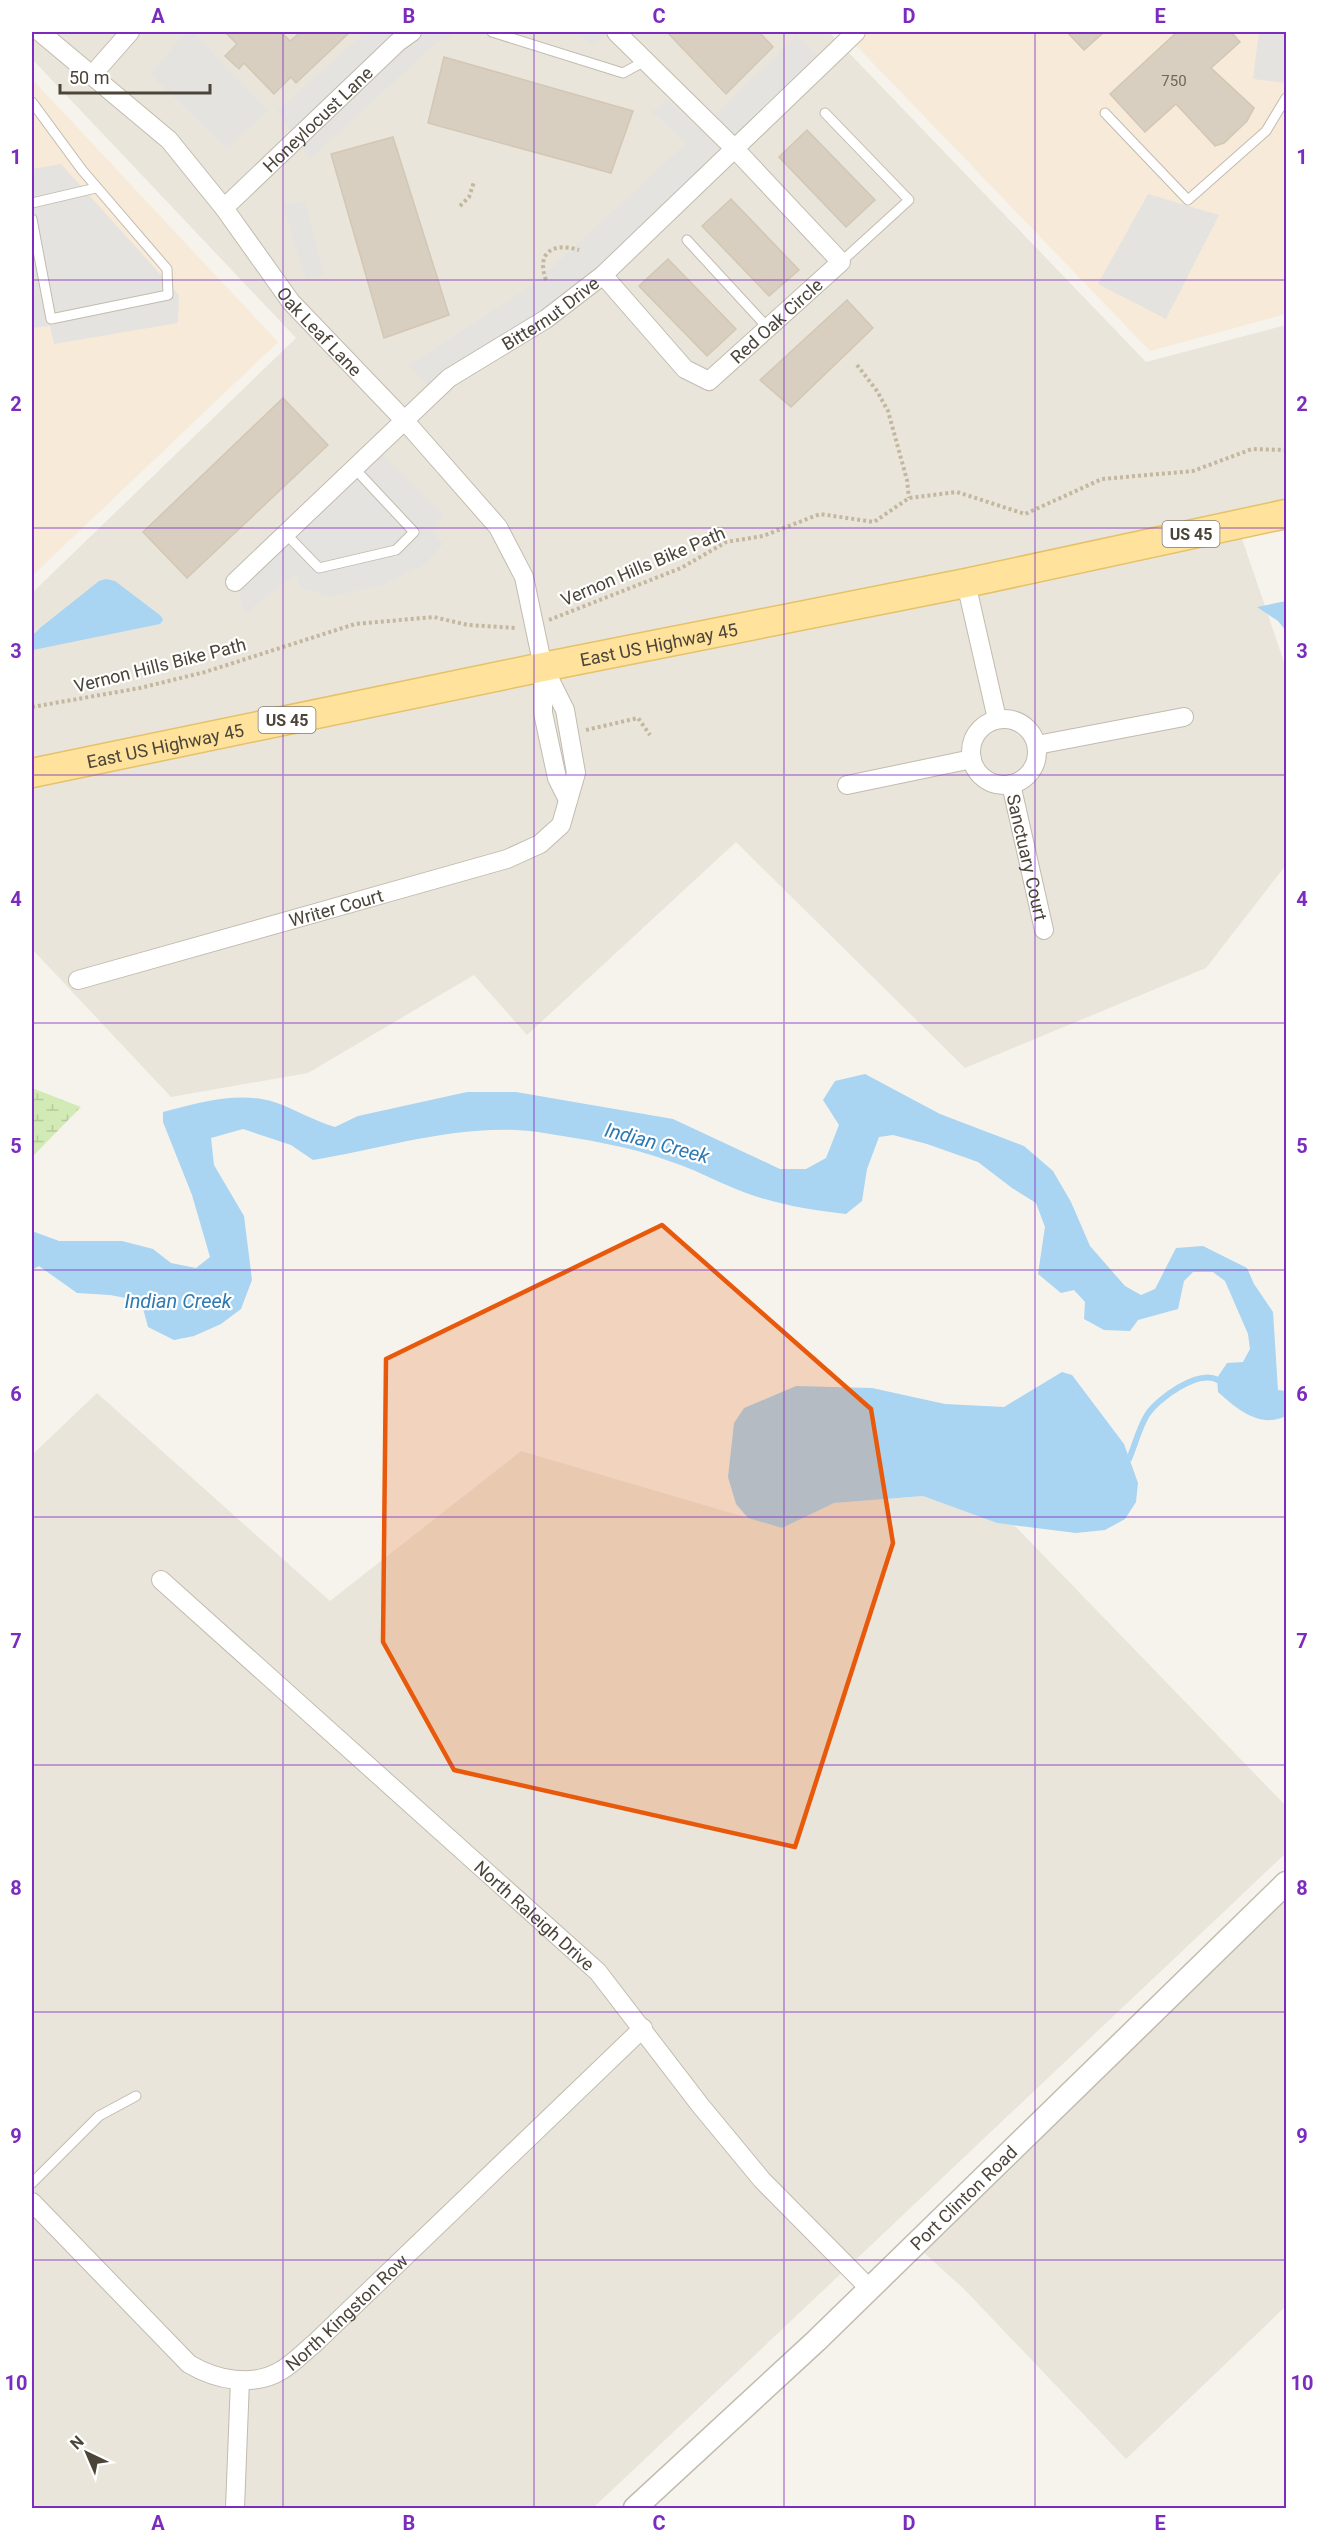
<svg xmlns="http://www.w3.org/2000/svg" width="1318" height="2540" viewBox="0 0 1318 2540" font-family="Roboto,sans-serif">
  <defs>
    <pattern id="wetland-marsh" width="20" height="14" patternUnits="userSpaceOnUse" patternTransform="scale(1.5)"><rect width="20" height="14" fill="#d2eab5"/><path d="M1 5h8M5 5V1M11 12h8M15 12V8" fill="none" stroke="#b6ca9c"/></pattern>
  </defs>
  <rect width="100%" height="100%" fill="#f6f3ec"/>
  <!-- residential -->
  <g fill="#eae5da">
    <path d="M32,32H829L1146,362L1286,325V514L1237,524L1286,668V865L1206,968L965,1068L736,842L527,1035L474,975L308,1073L171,1097L32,949V593L296,338L32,59Z"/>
    <path d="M97,1393L330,1601L521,1451L782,1528L834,1503L923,1496L997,1523L1014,1525L1286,1806V1853L593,2508H32V1455Z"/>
    <path d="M1286,1896V2306L1126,2459L964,2289L922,2251Z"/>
  </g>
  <!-- commercial -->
  <g fill="#f7ead8">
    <path d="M843,32H1286V314L1150,351Z"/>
    <path d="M32,79L278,342L32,576Z"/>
  </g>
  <!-- wetland -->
  <path fill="url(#wetland-marsh)" d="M32,1088L81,1107L32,1157Z"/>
  <!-- parking -->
  <g fill="#e5e3e0">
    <path d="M185,32H193L268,110L227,149L150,74Z"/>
    <path d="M366,32H450V37L437,42L310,159L277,111Z"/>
    <path d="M578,32H608L592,47Z"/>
    <path d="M1259,32H1286V83L1253,79Z"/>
    <path d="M796,36L825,61L619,260L435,392L408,366L534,284L686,143L652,112L667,99L700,129Z"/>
    <path d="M61,164L179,295L178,323L54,344L50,326L32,328V169Z"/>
    <path d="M1148,194L1219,215L1166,319L1098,284Z"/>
    <path d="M305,201L324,274L306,280L282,205Z"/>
    <path d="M377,448L444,515L432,531L443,544L424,565L383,585L330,597L299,587L296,573L245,614L235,582Z"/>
  </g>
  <!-- water -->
  <g fill="#a9d4f2">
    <path d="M106,579L115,581L161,616L163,620L160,624L33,650V635L40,628L99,581Z"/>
    <path d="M1286,601V631L1278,621L1257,607Z"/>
    <path d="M865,1074L940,1114L1024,1146L1053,1171L1071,1202L1090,1246L1125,1286L1141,1295L1155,1289L1176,1248L1203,1246L1247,1268L1254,1284L1273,1312L1278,1390L1286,1391V1416C1260,1429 1237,1409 1218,1392L1217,1378L1227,1363L1243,1362L1250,1349L1248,1334L1225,1281L1213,1272H1193L1184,1281L1178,1309L1138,1320L1130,1331L1104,1330L1084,1319L1085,1302L1074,1290L1061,1293L1038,1274L1045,1227L1036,1203L1012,1188L978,1162L927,1144L893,1135L879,1137L867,1169L862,1201L846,1214C817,1211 788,1206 761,1198C730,1189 702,1172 672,1162C630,1146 582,1139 538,1132C462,1122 387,1148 313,1160L291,1145L243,1129L211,1138L214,1165L244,1216L252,1280L241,1309L221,1324L194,1336L174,1340L148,1327L141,1301L110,1295L77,1293L39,1266L32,1270V1231L59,1241H122L153,1249L171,1263L196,1268L210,1257L192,1195L163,1122V1112C198,1103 239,1091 274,1102C295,1109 314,1121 335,1127L358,1116L467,1092H516L673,1119L780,1169H806L826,1158L839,1125L823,1100L835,1081Z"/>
    <path d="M1062,1372L1072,1375L1124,1444L1138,1483L1136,1502L1125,1519L1105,1530L1076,1533L997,1523L923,1496L834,1503L782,1528L748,1518L736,1504L728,1477L734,1423L744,1408L796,1386L872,1388L945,1404L1004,1407Z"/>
  </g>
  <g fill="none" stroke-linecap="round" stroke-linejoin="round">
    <!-- stream -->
    <path stroke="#a9d4f2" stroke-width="6" d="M1129,1459C1135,1445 1139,1428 1147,1415C1157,1399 1198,1369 1218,1380"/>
  </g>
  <!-- building -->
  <g fill="#d8cfc1" stroke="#d3c7b4" stroke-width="1.5">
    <path d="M225,32H281L290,41L301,32H350L296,83L291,77L274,94L244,63L239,69L225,56L237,44Z"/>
    <path d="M667,32H759L773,47L726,94Z"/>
    <path d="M1067,32H1104L1084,50Z"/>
    <path d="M1177,32H1231L1240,42L1211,68L1254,108L1247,121L1224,143L1215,146L1176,104L1145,132L1110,94Z"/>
    <path d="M444,57L633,111L611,173L428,123Z"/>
    <path d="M807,130L875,200L846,227L779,157Z"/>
    <path d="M393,137L449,315L384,338L331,154Z"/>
    <path d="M731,199L799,270L769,296L702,226Z"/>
    <path d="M668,259L736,329L707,356L639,286Z"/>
    <path d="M847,300L873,328L791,407L760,380Z"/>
    <path d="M283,398L328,445L187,578L143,532Z"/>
  </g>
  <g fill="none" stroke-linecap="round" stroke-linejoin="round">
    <!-- service casing -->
    <g stroke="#c2bbae" stroke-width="11">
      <g id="service">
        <path d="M492,32L623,73L645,61"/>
        <path d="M32,102L82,170L167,269L168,295L51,319L32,219"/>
        <path d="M825,113L909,200L841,262"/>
        <path d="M1105,113L1188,200L1266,131L1286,98"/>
        <path d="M32,203L96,188"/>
        <path d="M687,240L768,328"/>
        <path d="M286,534L319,568L396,550L414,532L355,469"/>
        <path d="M32,2183L99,2116L136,2096"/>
      </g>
    </g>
    <!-- minor casing -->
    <g stroke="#c2bbae" stroke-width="20">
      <g id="minor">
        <path id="s1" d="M40,32L169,140L224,208L291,302L405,421L498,527L524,577L543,667V713L557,778L567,798"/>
        <path d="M93,74L130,32"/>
        <path id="s2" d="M224,208L398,42L412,32"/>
        <path id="s3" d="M603,275L685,369L709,381L841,262L734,148L616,32"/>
        <path id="s4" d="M235,582L449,378L546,319L603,275L856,32"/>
        <path d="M966,583L997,719"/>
        <circle cx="1004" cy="752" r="33"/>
        <path d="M1037,745L1184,717"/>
        <path id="s5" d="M1011,784L1044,930"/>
        <path d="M847,785L972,759"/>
        <path id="s6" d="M78,980L507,859L540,844L561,825L576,773L565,710L545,670"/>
        <path id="s7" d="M161,1580L598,1972L700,2105L762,2180L869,2288"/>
        <path id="s8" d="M32,2202L189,2364C216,2380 253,2388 282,2370C294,2363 304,2352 315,2343L643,2028"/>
        <path d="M235,2508L240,2380"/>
      </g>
    </g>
    <!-- tertiary casing -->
    <g stroke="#c2bbae" stroke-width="25">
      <g id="tertiary">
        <path id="s9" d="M635,2508L816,2341L1286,1883"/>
      </g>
    </g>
    <!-- primary casing -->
    <g stroke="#e6c16a" stroke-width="31">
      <g id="primary">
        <path id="s10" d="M32,773L543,667L966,583L1286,514"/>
      </g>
    </g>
    <!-- path -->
    <g stroke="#c4b79f" stroke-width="4" stroke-dasharray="3 3" stroke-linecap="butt">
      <path d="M460,206L469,197L474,182"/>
      <path d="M546,280C536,252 553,242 579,250"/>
      <path d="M857,365L877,391L888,411L907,480L909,498"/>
      <path d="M549,620L681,568L726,542L763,536L820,514L874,522L909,498L957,492L1025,514L1102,479L1193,471L1252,449L1286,450"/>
      <path d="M32,707L140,688L205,672L355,624L434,617L468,625L516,628"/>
      <path d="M586,730L638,718L650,735"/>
    </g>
    <!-- service -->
    <use href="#service" stroke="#fff" stroke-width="9"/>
    <!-- minor -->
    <use href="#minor" stroke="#fff" stroke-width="18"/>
    <!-- tertiary -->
    <use href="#tertiary" stroke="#fff" stroke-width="22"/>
    <!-- primary -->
    <use href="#primary" stroke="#ffe39c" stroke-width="28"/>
  </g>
  <!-- marked area -->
  <path fill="#e8590c" fill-opacity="0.2" stroke="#e8590c" stroke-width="4.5" stroke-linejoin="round" d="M662,1225L871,1409L893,1543L795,1847L454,1770L383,1642L386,1359Z"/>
  <!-- grid -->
  <path fill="none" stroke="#7b2cbf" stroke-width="1.5" stroke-opacity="0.55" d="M283,32V2508M534,32V2508M784,32V2508M1035,32V2508M32,280H1286M32,528H1286M32,775H1286M32,1023H1286M32,1270H1286M32,1517H1286M32,1765H1286M32,2012H1286M32,2260H1286"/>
  <g text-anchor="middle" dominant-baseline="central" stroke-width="4.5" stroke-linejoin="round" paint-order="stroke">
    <!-- number labels -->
    <g font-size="15" fill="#6e675b">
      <text x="1174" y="81">750</text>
    </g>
    <!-- shield labels -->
    <g fill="#fff" stroke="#817c74" stroke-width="1.5">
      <rect x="1162.5" y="521" width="57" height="26" rx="4.5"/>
      <rect x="258.5" y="707" width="57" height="26" rx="4.5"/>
    </g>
    <g font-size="16" font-weight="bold" fill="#4b4439">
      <text x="1191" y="534">US 45</text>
      <text x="287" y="720">US 45</text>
    </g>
    <!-- street labels -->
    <g font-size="18" fill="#4b4439" stroke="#fff">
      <text stroke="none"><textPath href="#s2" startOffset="129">Honeylocust Lane</textPath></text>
      <text stroke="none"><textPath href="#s4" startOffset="416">Bitternut Drive</textPath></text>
      <text stroke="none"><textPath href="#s3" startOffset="242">Red Oak Circle</textPath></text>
      <text stroke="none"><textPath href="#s1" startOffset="412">Oak Leaf Lane</textPath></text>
      <text transform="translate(643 566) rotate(-23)">Vernon Hills Bike Path</text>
      <text stroke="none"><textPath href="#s10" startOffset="640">East US Highway 45</textPath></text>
      <text transform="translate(160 665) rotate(-14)">Vernon Hills Bike Path</text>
      <text stroke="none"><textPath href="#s10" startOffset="136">East US Highway 45</textPath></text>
      <text stroke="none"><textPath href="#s5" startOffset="75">Sanctuary Court</textPath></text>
      <text stroke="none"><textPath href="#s6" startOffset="268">Writer Court</textPath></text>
      <text stroke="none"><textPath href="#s7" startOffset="502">North Raleigh Drive</textPath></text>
      <text stroke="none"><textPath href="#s9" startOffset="452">Port Clinton Road</textPath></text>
      <text stroke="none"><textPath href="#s8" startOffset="410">North Kingston Row</textPath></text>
    </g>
    <!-- water labels -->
    <g font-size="20" font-style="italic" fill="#2e7ab2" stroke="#fff">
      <text transform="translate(657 1143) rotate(15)">Indian Creek</text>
      <text x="178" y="1301">Indian Creek</text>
    </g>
  </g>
  <!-- border -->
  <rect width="1318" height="2540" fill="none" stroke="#ffffff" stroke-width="66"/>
  <!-- north arrow -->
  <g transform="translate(87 2453) rotate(316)" stroke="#ffffff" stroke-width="4.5" paint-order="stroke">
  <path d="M0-4.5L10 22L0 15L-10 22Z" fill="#4b4439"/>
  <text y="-9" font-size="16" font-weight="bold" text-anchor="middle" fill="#4b4439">N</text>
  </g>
  <!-- scale -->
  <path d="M60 84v9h150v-9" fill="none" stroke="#4b4439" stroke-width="3"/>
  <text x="69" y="84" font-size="18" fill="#4b4439" stroke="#ffffff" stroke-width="4.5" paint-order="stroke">50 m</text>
  <rect x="33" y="33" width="1252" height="2474" fill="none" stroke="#7b2cbf" stroke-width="2"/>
  <g font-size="20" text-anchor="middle" font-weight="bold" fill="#7b2cbf">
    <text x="158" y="23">A</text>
    <text x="409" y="23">B</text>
    <text x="659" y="23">C</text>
    <text x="909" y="23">D</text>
    <text x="1160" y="23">E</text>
    <text x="16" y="164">1</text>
    <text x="1302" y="164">1</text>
    <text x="16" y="411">2</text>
    <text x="1302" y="411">2</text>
    <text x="16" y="658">3</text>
    <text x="1302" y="658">3</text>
    <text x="16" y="906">4</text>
    <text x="1302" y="906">4</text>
    <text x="16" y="1153">5</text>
    <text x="1302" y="1153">5</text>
    <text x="16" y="1401">6</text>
    <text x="1302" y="1401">6</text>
    <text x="16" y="1648">7</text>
    <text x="1302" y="1648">7</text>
    <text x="16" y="1895">8</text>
    <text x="1302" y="1895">8</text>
    <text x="16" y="2143">9</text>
    <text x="1302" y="2143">9</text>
    <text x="16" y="2390">10</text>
    <text x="1302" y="2390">10</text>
    <text x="158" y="2530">A</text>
    <text x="409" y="2530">B</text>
    <text x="659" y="2530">C</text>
    <text x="909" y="2530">D</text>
    <text x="1160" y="2530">E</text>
  </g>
</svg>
